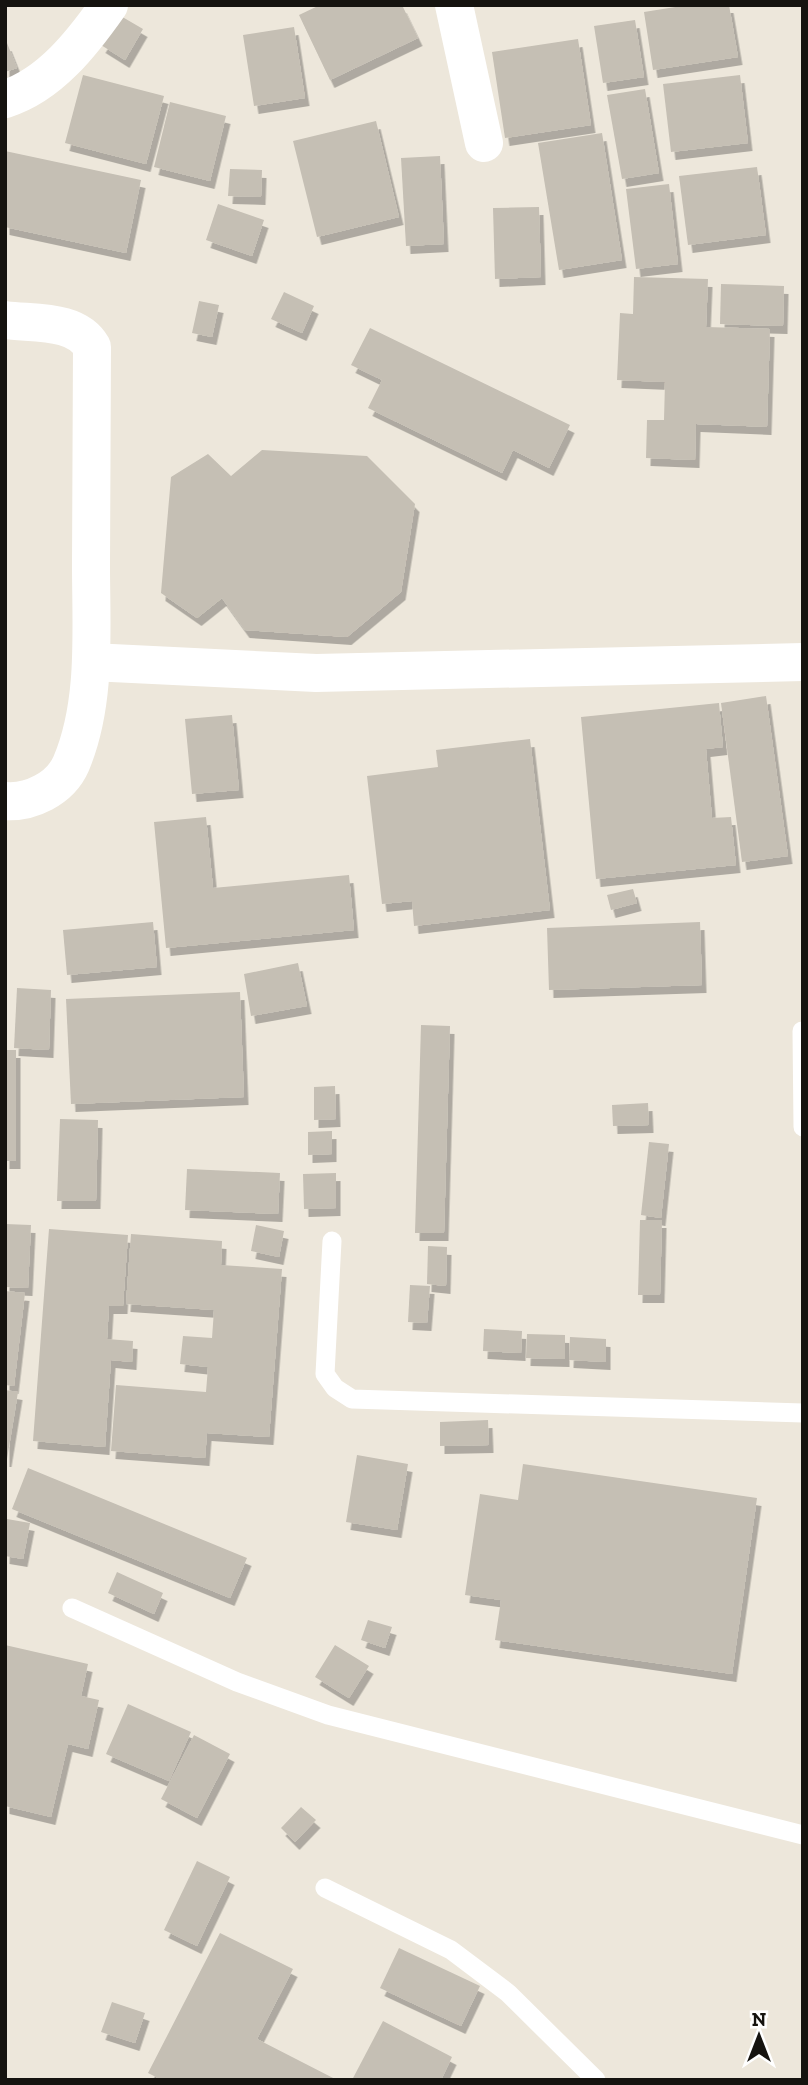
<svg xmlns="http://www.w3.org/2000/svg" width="808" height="2085" viewBox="0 0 808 2085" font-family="'Zilla Slab',serif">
  <defs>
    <filter id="shadow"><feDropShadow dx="4.5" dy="8" stdDeviation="0" flood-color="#0004"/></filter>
  </defs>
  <rect width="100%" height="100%" fill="#ede7db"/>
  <!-- building -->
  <g fill="#c5bfb4" filter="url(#shadow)">
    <path d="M320,5H402L418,38L330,80L299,15Z"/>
    <path d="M688,5H729L738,57L653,70L644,12Z"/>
    <path d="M119,15L143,29L125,60L101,45Z"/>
    <path d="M635,20L644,77L603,83L594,26Z"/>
    <path d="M294,27L305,98L254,106L243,35Z"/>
    <path d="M578,39L591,125L505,138L492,52Z"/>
    <path d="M5,43H7L17,68L5,72Z"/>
    <path d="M83,75L164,96L146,164L65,143Z"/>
    <path d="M740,75L748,143L671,152L663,84Z"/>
    <path d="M645,89L659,173L622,179L607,95Z"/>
    <path d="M170,102L226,116L210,181L154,167Z"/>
    <path d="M376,121L399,217L317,237L293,141Z"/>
    <path d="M602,133L622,260L559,270L538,143Z"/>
    <path d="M5,151L141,180L126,253L5,227Z"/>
    <path d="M440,156L444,244L406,246L401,158Z"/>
    <path d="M757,167L766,235L688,245L679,176Z"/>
    <path d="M230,169L262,170L261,197L228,196Z"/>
    <path d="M669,184L678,264L636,269L626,189Z"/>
    <path d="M218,204L264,220L252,256L206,240Z"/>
    <path d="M539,207L541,277L495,279L493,208Z"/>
    <path d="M634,277L708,279L706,327L770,329L767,427L696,424L695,460L646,458L647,420H664L665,382L617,380L620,313L633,314Z"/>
    <path d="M721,284L784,286L783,326L720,324Z"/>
    <path d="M284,292L314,306L302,333L271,319Z"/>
    <path d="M199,301L219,305L212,337L192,333Z"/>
    <path d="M370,328L570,425L549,468L513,450L502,473L368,408L382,380L351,365Z"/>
    <path d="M262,450L367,456L415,504L401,592L347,637L245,630L222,598L197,618L161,593L171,477L208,454L231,476Z"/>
    <path d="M766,696L788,856L742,862L721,703Z"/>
    <path d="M719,703L723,747L706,749L712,818L731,817L736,865L596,879L581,717Z"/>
    <path d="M232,715L239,790L192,794L185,719Z"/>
    <path d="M530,739L550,910L414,926L412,901L382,904L367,776L438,767L436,750Z"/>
    <path d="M206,817L213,888L349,875L354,930L166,948L154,822Z"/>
    <path d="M633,889L637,903L611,910L607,895Z"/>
    <path d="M153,922L157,967L67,975L63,930Z"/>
    <path d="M700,922L702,985L549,990L547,928Z"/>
    <path d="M298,963L307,1006L251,1016L244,974Z"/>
    <path d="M17,988L51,990L49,1050L14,1048Z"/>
    <path d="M240,992L244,1097L71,1104L66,999Z"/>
    <path d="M421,1025L450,1026L444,1233H415Z"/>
    <rect x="5" y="1050" width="11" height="111"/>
    <path d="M335,1086L336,1119L314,1120V1087Z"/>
    <path d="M648,1103L649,1125L613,1126L612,1105Z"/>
    <path d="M60,1119L98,1120L96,1201H57Z"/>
    <path d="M332,1131V1154L308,1155V1132Z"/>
    <path d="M649,1142L669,1144L661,1218L641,1215Z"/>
    <path d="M187,1169L280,1173L278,1214L185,1210Z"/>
    <path d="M336,1173V1208L304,1209L303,1174Z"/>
    <path d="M640,1220H662L660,1295H638Z"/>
    <path d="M5,1224L31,1225L28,1288L5,1287Z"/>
    <path d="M256,1225L284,1231L279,1257L251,1251Z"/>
    <path d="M49,1229L128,1235L123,1306H109L107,1339L133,1341L132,1362L111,1360L105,1447L33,1441Z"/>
    <path d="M131,1234L222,1241L221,1265L282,1269L269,1437L207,1433L205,1458L111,1451L116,1385L206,1392L208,1367L180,1364L183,1336L212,1338L214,1310L126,1304Z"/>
    <path d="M428,1246L447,1247L446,1286L427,1284Z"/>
    <path d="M410,1285L430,1286L427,1323L408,1322Z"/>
    <path d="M5,1291L25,1293L14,1386L5,1385Z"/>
    <path d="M484,1329L522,1331L521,1353L483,1351Z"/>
    <path d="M527,1334L565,1335V1359L526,1358Z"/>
    <path d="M570,1337L606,1339V1362L569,1360Z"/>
    <path d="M5,1390L18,1392L7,1459H5Z"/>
    <path d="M488,1420L489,1445L440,1446V1422Z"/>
    <path d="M357,1455L408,1464L397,1530L346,1522Z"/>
    <path d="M523,1464L757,1498L732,1674L495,1640L501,1600L465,1595L480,1494L518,1500Z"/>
    <path d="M28,1468L247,1558L230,1598L12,1509Z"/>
    <path d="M7,1519L30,1523L23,1559L5,1556Z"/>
    <path d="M117,1572L163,1593L154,1614L108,1593Z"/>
    <path d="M368,1620L392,1627L385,1648L361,1640Z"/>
    <path d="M5,1645L88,1664L81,1696L99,1700L88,1749L68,1744L51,1817L5,1806Z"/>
    <path d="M335,1645L369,1666L349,1698L315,1677Z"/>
    <path d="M128,1704L191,1732L169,1781L106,1754Z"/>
    <path d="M194,1735L230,1754L197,1818L161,1799Z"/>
    <path d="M301,1807L316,1820L295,1842L281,1828Z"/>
    <path d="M197,1861L230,1877L197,1946L164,1930Z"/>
    <path d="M220,1933L293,1969L257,2039L337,2080H162L148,2073Z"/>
    <path d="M399,1948L480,1986L461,2026L380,1988Z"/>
    <path d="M112,2002L145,2013L135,2043L101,2032Z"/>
    <path d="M383,2021L452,2057L441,2080H352Z"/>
  </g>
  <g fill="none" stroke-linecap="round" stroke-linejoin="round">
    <!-- service -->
    <g stroke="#fff" stroke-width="19">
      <path d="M802,1031L803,1127"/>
      <path d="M332,1241L325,1374L335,1388L352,1399L803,1413"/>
      <path d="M72,1608L237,1682L328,1715L803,1835"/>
      <path d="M325,1888L451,1950L508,1993L596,2080"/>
    </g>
    <!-- minor -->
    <g stroke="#fff" stroke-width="38">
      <path d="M454,5L484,143"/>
      <path d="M5,99C50,85 83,42 109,5"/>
      <path d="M5,320C34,324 76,319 92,347C92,419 92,492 91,565C91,630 97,703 71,764C60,789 30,803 5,801"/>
      <path d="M91,662L316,673L803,662"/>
    </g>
  </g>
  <!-- border -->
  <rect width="808" height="2085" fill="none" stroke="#15130f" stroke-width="14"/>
  <!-- north arrow -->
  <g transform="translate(759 2036)" stroke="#ffffff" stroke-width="5" paint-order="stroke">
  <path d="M0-5L12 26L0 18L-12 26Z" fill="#15130f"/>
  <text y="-10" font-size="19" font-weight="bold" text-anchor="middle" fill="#15130f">N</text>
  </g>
</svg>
